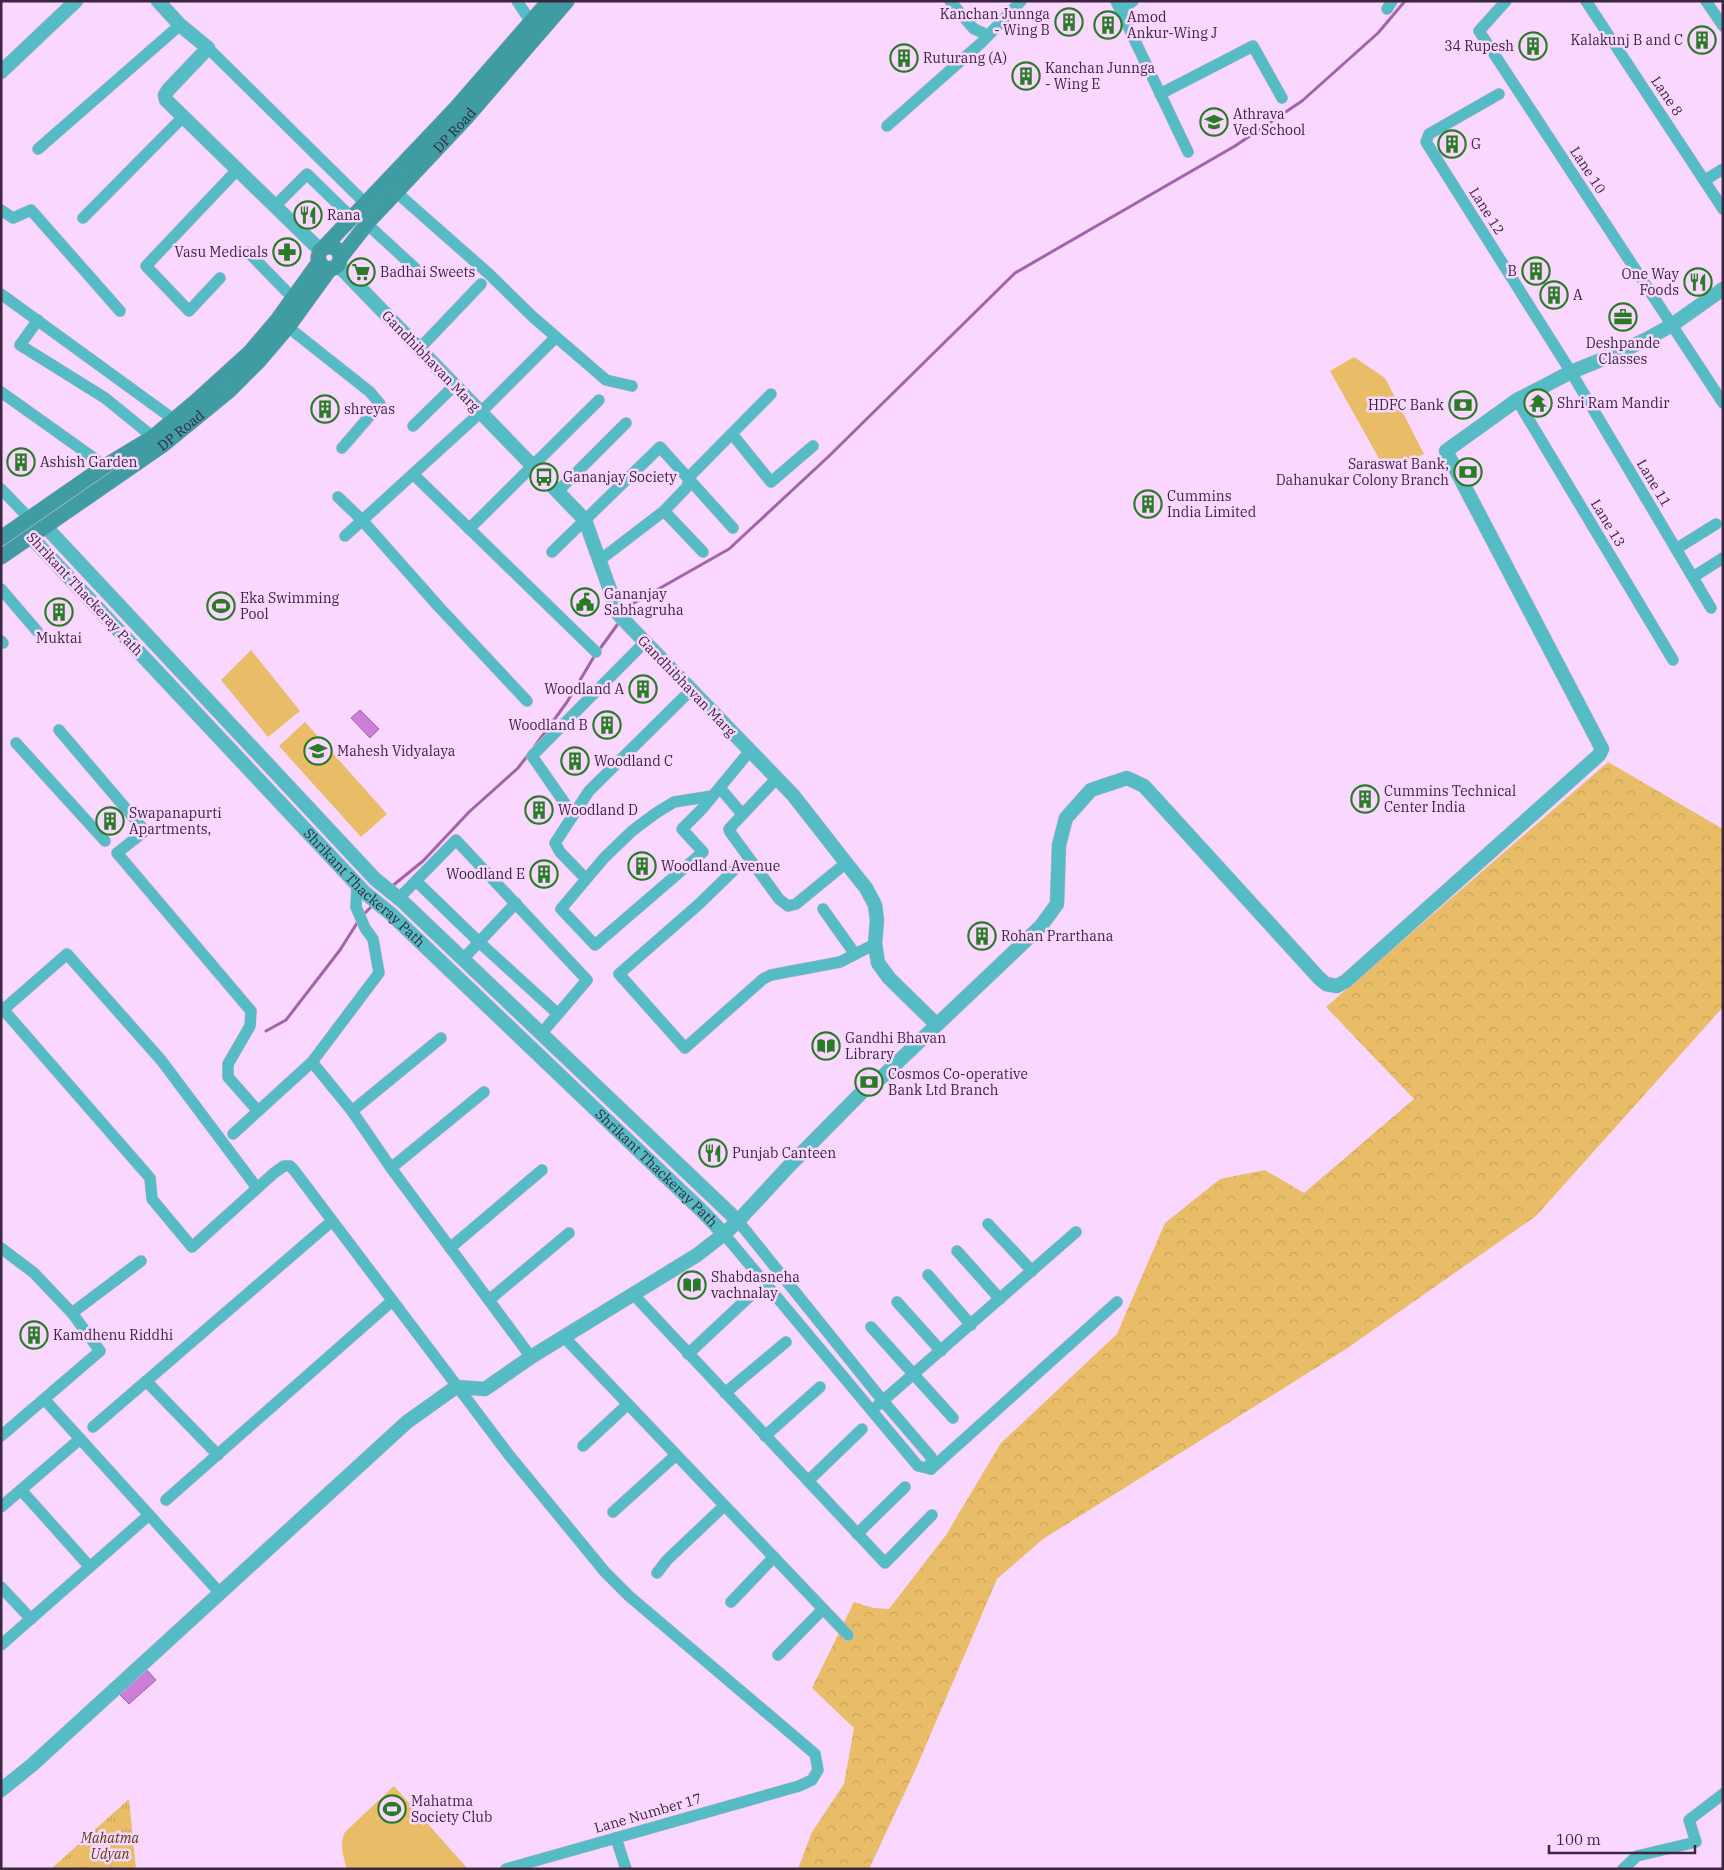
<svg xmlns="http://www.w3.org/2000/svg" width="1724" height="1870" viewBox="0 0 1724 1870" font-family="'IBM Plex Serif',serif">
  <defs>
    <pattern id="forest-crowns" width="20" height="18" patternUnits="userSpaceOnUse" patternTransform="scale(1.25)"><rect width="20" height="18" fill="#e9bd67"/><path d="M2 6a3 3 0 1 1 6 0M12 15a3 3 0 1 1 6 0" fill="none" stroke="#c9a25a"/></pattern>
    <pattern id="park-tufts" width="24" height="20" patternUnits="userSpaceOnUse" patternTransform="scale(1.25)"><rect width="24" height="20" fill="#e9bd67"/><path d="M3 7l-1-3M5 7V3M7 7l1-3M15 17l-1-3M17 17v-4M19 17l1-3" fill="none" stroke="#c9a25a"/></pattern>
  </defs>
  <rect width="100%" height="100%" fill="#fad7ff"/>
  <!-- green -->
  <g fill="#e9bd67">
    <path d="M1354,357L1385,378L1424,454L1386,471L1330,371Z"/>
    <path d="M251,650L300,711L268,737L221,680Z"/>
    <path d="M305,722L387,814L361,837L279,746Z"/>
    <path d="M394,1786L468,1869H347C343,1855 339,1845 345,1832Z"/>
  </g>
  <!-- forest -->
  <path fill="url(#forest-crowns)" d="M1608,762L1723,829V1007L1536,1216L1346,1349L1043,1539L997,1579L914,1773L869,1869H798L812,1832L844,1784L854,1728L812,1688L854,1602L873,1608L889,1609L946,1535L1001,1443L1117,1334L1165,1223L1220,1179L1265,1170L1304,1193L1414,1099L1326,1007Z"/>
  <!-- park -->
  <path fill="url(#park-tufts)" d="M129,1799L136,1869H51Z"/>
  <!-- water -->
  <g fill="#cd7ed7" stroke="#a264a9">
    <path d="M360,710L379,729L370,738L351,718Z"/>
    <path d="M146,1669L156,1680L129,1704L119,1694Z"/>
  </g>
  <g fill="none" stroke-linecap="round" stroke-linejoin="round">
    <!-- stream -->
    <g stroke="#a264a9" stroke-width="3">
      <path d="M624,616L632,604L729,549L828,457L1015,273L1235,146L1302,101L1378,33L1405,1"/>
      <path d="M599,650L620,621"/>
      <path d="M535,746L567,702L595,655"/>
      <path d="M391,887L423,861L469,812L518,768L528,755"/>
      <path d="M363,915L374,904"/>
      <path d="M266,1031L286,1020L340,950L359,920"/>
    </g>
    <!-- minor casing -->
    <g stroke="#d4b4d9" stroke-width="12">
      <g id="minor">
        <path d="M517,1L531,22"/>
        <path d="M950,1L974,29L988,35"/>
        <path d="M1116,1L1188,152"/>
        <path d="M1506,1L1479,31L1723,403"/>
        <path d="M1586,1L1723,209"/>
        <path d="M1706,1L1723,26"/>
        <path d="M1387,9L1392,1"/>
        <path d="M1120,10L1133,1"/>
        <path d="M208,48L366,204"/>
        <path d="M1160,94L1253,46L1282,98"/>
        <path d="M1499,94L1429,134L1426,142L1571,372L1711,608"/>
        <path d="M887,126L981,43L1021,1"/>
        <path d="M38,149L180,25"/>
        <path d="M1705,180L1723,169"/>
        <path d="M396,192L489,274L533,317L606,380L632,386"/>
        <path d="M275,206L307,174L352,218"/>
        <path d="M1,210L13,218L31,210L120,311"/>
        <path d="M83,218L183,117"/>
        <path d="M367,224L415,268"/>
        <path d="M248,252L293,298"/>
        <path d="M220,278L189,311L146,266L238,169"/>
        <path d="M1,294L180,424"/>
        <path d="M38,320L20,345L105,398L153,437"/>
        <path d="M288,327L370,392L380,404L342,448"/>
        <path d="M419,349L481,284"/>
        <path d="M1,392L105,466"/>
        <path d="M1517,400L1673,660"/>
        <path d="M413,426L455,385"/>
        <path d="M732,434L771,482L813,446"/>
        <path d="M413,474L596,652"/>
        <path d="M1,489L29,518"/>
        <path d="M558,491L626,423"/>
        <path d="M338,497L362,520L439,607L527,701"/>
        <path d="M664,511L703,552"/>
        <path d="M469,529L599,400"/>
        <path d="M345,536L481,412L556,337"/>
        <path d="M1676,549L1716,524"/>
        <path d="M552,552L660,447L733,528"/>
        <path d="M600,560L664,511L687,487L689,477L771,394"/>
        <path d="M1693,577L1723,558"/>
        <path d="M1,589L37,631"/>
        <path d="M1,641L3,643"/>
        <path d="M59,730L145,831L117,853L251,1011L250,1026L228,1064V1077L258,1111"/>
        <path d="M16,743L105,841"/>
        <path d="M776,779L729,829L730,832L779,899L788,906L796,904L846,863"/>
        <path d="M720,788L742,814"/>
        <path d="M712,796L674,802L656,813L632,831L604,858L561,909L595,945L703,852L682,829L702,809L749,752"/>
        <path d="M573,815L532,756L645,642"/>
        <path d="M734,870L698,905L619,974L685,1048L763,979L771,975L840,962L875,944"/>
        <path d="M586,879L560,852L555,843L589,791L692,689"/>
        <path d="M416,881L479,942L558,1014"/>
        <path d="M399,898L456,840L587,980L541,1034"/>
        <path d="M823,909L855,954"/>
        <path d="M463,959L516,903"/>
        <path d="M1,1007L150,1178L152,1199L192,1247L274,1173L284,1166H290L294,1170L509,1455L605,1572L629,1596L815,1754L818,1770L812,1780L799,1786L506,1869"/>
        <path d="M4,1009L67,954L161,1060L257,1188"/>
        <path d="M312,1062L352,1111L391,1168L531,1357"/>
        <path d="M352,1111L441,1038"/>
        <path d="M233,1134L312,1062L379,973L373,939L365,928L356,907L357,885"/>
        <path d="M391,1168L484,1092"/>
        <path d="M738,1221L883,1401L931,1457V1469"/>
        <path d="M988,1224L1032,1271"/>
        <path d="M724,1234L918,1466L931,1469"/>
        <path d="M1,1248L34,1273L72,1313L100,1351L1,1436"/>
        <path d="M450,1248L542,1170"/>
        <path d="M957,1251L1000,1299"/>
        <path d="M928,1275L971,1325"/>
        <path d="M633,1294L885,1563L932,1515"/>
        <path d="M489,1300L569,1233"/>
        <path d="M897,1302L941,1351"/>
        <path d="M72,1313L141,1261"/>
        <path d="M871,1327L953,1418"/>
        <path d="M564,1337L848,1635"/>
        <path d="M688,1354L749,1297"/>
        <path d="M146,1381L218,1455"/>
        <path d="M725,1393L786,1342"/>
        <path d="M44,1399L220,1593"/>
        <path d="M878,1405L1076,1232"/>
        <path d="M93,1427L332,1221"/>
        <path d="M765,1436L820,1387"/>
        <path d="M583,1446L628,1404"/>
        <path d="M931,1469L1117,1302"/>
        <path d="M808,1481L862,1429"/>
        <path d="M21,1490L90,1567"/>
        <path d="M166,1500L392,1301"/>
        <path d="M1,1507L80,1439"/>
        <path d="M613,1512L676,1455"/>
        <path d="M857,1534L905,1487"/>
        <path d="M657,1573L667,1560L724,1506"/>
        <path d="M1,1587L31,1619"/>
        <path d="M731,1602L774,1557"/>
        <path d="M1,1645L149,1515"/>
        <path d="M778,1655L823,1609"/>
        <path d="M616,1838L626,1869"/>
        <path d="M1623,1869L1637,1856L1696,1842L1689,1820L1723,1794"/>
      </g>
    </g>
    <!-- tertiary casing -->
    <g stroke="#d4b4d9" stroke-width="15">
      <g id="tertiary">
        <path d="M158,1L180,25L208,48L168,90L165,95L166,100L320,250"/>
        <path d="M1,72L76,1"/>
        <path d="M338,265L585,520L619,615L793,795L854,873L866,888L875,905L877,920L875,944L878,963L889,978L936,1024"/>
        <path d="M46,527L375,879L402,901L738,1221"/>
        <path id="s1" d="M31,537L364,892L391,914L703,1212L724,1234"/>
        <path d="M1,1790L32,1765L407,1422L456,1387L485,1389L531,1357L697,1255L724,1234L738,1221L789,1166L870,1084L882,1077L1041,926L1057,904L1059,845L1066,818L1091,790L1127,778L1144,786L1319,978L1326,984L1337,986L1346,981L1599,755L1602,749L1446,451L1517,400L1571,372L1618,353L1647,339L1672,325L1723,289"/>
      </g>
    </g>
    <!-- secondary casing -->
    <g stroke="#d4b4d9" stroke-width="16">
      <g id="secondary">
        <path d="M324,247L455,109L549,1"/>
        <path id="s2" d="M341,257L337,249L329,246L320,250L318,258L322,267L325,269L334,268L338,265L341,257L370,220L466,118L567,1"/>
        <path d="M1,538L105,466L153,437L195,402L250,352L278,319L319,262"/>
        <path id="s3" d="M1,557L163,445L229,391L259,361L288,327L330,269"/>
      </g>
    </g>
    <!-- minor -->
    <use href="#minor" stroke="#55bbc4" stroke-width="11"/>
    <!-- tertiary -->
    <use href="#tertiary" stroke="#55bbc4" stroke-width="14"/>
    <!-- secondary -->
    <use href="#secondary" stroke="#409ca3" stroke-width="15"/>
  </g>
  <!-- icons -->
  <defs>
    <g id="building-ring" transform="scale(1.4375)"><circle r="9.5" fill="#fad7ff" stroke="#297b25" stroke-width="1.5"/><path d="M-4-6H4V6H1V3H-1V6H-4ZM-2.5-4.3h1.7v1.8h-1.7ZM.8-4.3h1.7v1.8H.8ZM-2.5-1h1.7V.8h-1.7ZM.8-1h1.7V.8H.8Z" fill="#297b25"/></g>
    <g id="school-ring" transform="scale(1.4375)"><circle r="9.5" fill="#fad7ff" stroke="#297b25" stroke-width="1.5"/><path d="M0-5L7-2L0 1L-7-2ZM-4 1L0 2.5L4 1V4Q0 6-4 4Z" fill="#297b25"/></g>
    <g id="restaurant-ring" transform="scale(1.4375)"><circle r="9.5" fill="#fad7ff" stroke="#297b25" stroke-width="1.5"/><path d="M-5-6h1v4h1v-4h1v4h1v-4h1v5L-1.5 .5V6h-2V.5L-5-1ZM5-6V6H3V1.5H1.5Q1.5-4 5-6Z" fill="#297b25"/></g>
    <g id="pharmacy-ring" transform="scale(1.4375)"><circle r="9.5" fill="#fad7ff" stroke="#297b25" stroke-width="1.5"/><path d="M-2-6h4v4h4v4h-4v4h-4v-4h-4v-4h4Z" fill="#297b25"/></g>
    <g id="supermarket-ring" transform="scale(1.4375)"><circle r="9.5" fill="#fad7ff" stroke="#297b25" stroke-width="1.5"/><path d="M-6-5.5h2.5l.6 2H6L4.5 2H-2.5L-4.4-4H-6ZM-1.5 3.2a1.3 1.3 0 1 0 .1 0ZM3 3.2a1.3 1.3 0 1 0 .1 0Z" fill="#297b25"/></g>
    <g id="office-ring" transform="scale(1.4375)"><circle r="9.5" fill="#fad7ff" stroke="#297b25" stroke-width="1.5"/><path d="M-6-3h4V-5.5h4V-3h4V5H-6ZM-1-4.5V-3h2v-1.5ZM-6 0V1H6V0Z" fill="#297b25"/></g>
    <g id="temple-ring" transform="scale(1.4375)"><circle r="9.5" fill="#fad7ff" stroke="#297b25" stroke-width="1.5"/><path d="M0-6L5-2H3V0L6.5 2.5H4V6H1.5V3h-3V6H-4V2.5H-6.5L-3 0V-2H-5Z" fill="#297b25"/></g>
    <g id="bank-ring" transform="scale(1.4375)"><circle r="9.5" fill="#fad7ff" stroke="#297b25" stroke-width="1.5"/><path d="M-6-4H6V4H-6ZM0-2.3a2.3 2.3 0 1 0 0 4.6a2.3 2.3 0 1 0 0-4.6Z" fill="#297b25"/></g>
    <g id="bus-ring" transform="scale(1.4375)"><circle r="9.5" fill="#fad7ff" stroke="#297b25" stroke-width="1.5"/><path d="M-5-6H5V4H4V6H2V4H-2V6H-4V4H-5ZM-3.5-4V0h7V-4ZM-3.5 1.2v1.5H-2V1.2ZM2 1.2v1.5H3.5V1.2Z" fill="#297b25"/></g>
    <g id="civic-ring" transform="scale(1.4375)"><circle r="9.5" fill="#fad7ff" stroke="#297b25" stroke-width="1.5"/><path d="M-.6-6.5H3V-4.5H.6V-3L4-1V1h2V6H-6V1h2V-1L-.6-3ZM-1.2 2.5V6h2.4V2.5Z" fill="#297b25"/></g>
    <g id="stadium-ring" transform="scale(1.4375)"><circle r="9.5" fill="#fad7ff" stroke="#297b25" stroke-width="1.5"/><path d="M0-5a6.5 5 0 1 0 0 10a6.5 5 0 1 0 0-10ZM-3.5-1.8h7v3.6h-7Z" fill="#297b25"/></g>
    <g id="library-ring" transform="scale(1.4375)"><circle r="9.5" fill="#fad7ff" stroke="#297b25" stroke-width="1.5"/><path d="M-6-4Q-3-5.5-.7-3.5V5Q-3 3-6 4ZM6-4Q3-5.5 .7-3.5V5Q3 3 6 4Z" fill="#297b25"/></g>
  </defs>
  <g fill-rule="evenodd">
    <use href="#building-ring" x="1069" y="22"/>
    <use href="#building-ring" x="1108" y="25"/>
    <use href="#building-ring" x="1702" y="40"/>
    <use href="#building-ring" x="1533" y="46"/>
    <use href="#building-ring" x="904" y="58"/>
    <use href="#building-ring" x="1026" y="76"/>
    <use href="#school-ring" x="1214" y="122"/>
    <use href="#building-ring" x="1452" y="144"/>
    <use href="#restaurant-ring" x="308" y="215"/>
    <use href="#pharmacy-ring" x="287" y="252"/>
    <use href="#building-ring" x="1536" y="271"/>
    <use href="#supermarket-ring" x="361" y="272"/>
    <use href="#restaurant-ring" x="1698" y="282"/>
    <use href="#building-ring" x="1554" y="295"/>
    <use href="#office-ring" x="1623" y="317"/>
    <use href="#temple-ring" x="1538" y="403"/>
    <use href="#bank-ring" x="1463" y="405"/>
    <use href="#building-ring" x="325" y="409"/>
    <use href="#building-ring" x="21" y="462"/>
    <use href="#bank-ring" x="1468" y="472"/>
    <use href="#bus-ring" x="544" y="477"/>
    <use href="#building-ring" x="1148" y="504"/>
    <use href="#civic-ring" x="585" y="602"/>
    <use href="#stadium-ring" x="221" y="606"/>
    <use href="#building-ring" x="59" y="612"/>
    <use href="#building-ring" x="643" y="689"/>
    <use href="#building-ring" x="607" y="725"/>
    <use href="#school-ring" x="318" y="751"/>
    <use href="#building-ring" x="575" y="761"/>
    <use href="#building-ring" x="1365" y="799"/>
    <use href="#building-ring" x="539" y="810"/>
    <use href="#building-ring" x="110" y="821"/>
    <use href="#building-ring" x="642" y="866"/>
    <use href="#building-ring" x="544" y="874"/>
    <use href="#building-ring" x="982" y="936"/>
    <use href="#library-ring" x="826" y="1046"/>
    <use href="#bank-ring" x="869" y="1082"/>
    <use href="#restaurant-ring" x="713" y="1153"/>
    <use href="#library-ring" x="692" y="1285"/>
    <use href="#building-ring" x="34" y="1335"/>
    <use href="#stadium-ring" x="392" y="1809"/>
  </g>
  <g text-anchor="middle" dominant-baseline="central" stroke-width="5" stroke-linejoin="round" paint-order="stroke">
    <!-- poi labels -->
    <g font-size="14" fill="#3c263f" stroke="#fad7ff" text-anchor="start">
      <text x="1050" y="14" text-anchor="end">Kanchan Junnga<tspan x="1050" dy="16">- Wing B</tspan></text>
      <text x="1127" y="17">Amod<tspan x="1127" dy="16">Ankur-Wing J</tspan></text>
      <text x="1683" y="40" text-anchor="end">Kalakunj B and C</text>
      <text x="1514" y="46" text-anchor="end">34 Rupesh</text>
      <text x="923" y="58">Ruturang (A)</text>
      <text x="1045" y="68">Kanchan Junnga<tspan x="1045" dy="16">- Wing E</tspan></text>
      <text x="1233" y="114">Athrava<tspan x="1233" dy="16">Ved School</tspan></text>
      <text x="1471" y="144">G</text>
      <text x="327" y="215">Rana</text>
      <text x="268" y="252" text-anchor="end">Vasu Medicals</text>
      <text x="1517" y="271" text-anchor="end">B</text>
      <text x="380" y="272">Badhai Sweets</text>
      <text x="1679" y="274" text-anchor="end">One Way<tspan x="1679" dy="16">Foods</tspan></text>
      <text x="1573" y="295">A</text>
      <text x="1623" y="343" text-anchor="middle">Deshpande<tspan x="1623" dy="16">Classes</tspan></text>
      <text x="1557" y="403">Shri Ram Mandir</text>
      <text x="1444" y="405" text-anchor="end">HDFC Bank</text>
      <text x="344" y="409">shreyas</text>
      <text x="40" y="462">Ashish Garden</text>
      <text x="1449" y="464" text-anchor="end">Saraswat Bank,<tspan x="1449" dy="16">Dahanukar Colony Branch</tspan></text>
      <text x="563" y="477">Gananjay Society</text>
      <text x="1167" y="496">Cummins<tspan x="1167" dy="16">India Limited</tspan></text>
      <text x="604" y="594">Gananjay<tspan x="604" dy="16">Sabhagruha</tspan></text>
      <text x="240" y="598">Eka Swimming<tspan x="240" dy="16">Pool</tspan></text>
      <text x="59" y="638" text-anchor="middle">Muktai</text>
      <text x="624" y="689" text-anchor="end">Woodland A</text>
      <text x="588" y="725" text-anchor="end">Woodland B</text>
      <text x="337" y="751">Mahesh Vidyalaya</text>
      <text x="594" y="761">Woodland C</text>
      <text x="1384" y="791">Cummins Technical<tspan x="1384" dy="16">Center India</tspan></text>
      <text x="558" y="810">Woodland D</text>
      <text x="129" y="813">Swapanapurti<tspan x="129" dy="16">Apartments,</tspan></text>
      <text x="661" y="866">Woodland Avenue</text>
      <text x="525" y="874" text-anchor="end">Woodland E</text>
      <text x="1001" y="936">Rohan Prarthana</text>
      <text x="845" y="1038">Gandhi Bhavan<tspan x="845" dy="16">Library</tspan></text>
      <text x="888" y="1074">Cosmos Co-operative<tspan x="888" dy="16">Bank Ltd Branch</tspan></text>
      <text x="732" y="1153">Punjab Canteen</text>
      <text x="711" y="1277">Shabdasneha<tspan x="711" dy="16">vachnalay</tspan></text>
      <text x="53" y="1335">Kamdhenu Riddhi</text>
      <text x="411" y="1801">Mahatma<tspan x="411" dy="16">Society Club</tspan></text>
    </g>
    <!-- street labels -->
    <g font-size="14" fill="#3c263f" stroke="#fad7ff">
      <text transform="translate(1667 96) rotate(56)">Lane 8</text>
      <text stroke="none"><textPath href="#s2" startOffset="242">DP Road</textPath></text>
      <text transform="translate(1588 170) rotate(57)">Lane 10</text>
      <text transform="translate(1487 211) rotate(58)">Lane 12</text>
      <text transform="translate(431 361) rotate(46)">Gandhibhavan Marg</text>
      <text stroke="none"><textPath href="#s3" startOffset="220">DP Road</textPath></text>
      <text transform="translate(1654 483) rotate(59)">Lane 11</text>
      <text transform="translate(1608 523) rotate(59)">Lane 13</text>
      <text transform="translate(85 594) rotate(47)">Shrikant Thackeray Path</text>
      <text transform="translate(687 686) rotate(46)">Gandhibhavan Marg</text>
      <text stroke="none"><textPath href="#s1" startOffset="484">Shrikant Thackeray Path</textPath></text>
      <text stroke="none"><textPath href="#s1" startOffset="889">Shrikant Thackeray Path</textPath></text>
      <text transform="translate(648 1813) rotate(-16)">Lane Number 17</text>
    </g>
    <!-- park labels -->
    <g font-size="14" font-style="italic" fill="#573f0b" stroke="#fad7ff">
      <text x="110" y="1838">Mahatma<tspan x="110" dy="16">Udyan</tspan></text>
    </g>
  </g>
  <!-- border -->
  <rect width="1724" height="1870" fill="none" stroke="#3c263f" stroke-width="5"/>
  <!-- scale -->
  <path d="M1549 1845v8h146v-8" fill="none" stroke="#3c263f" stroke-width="2.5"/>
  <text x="1556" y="1845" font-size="15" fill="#3c263f" stroke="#fad7ff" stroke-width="4" paint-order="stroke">100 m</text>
</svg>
